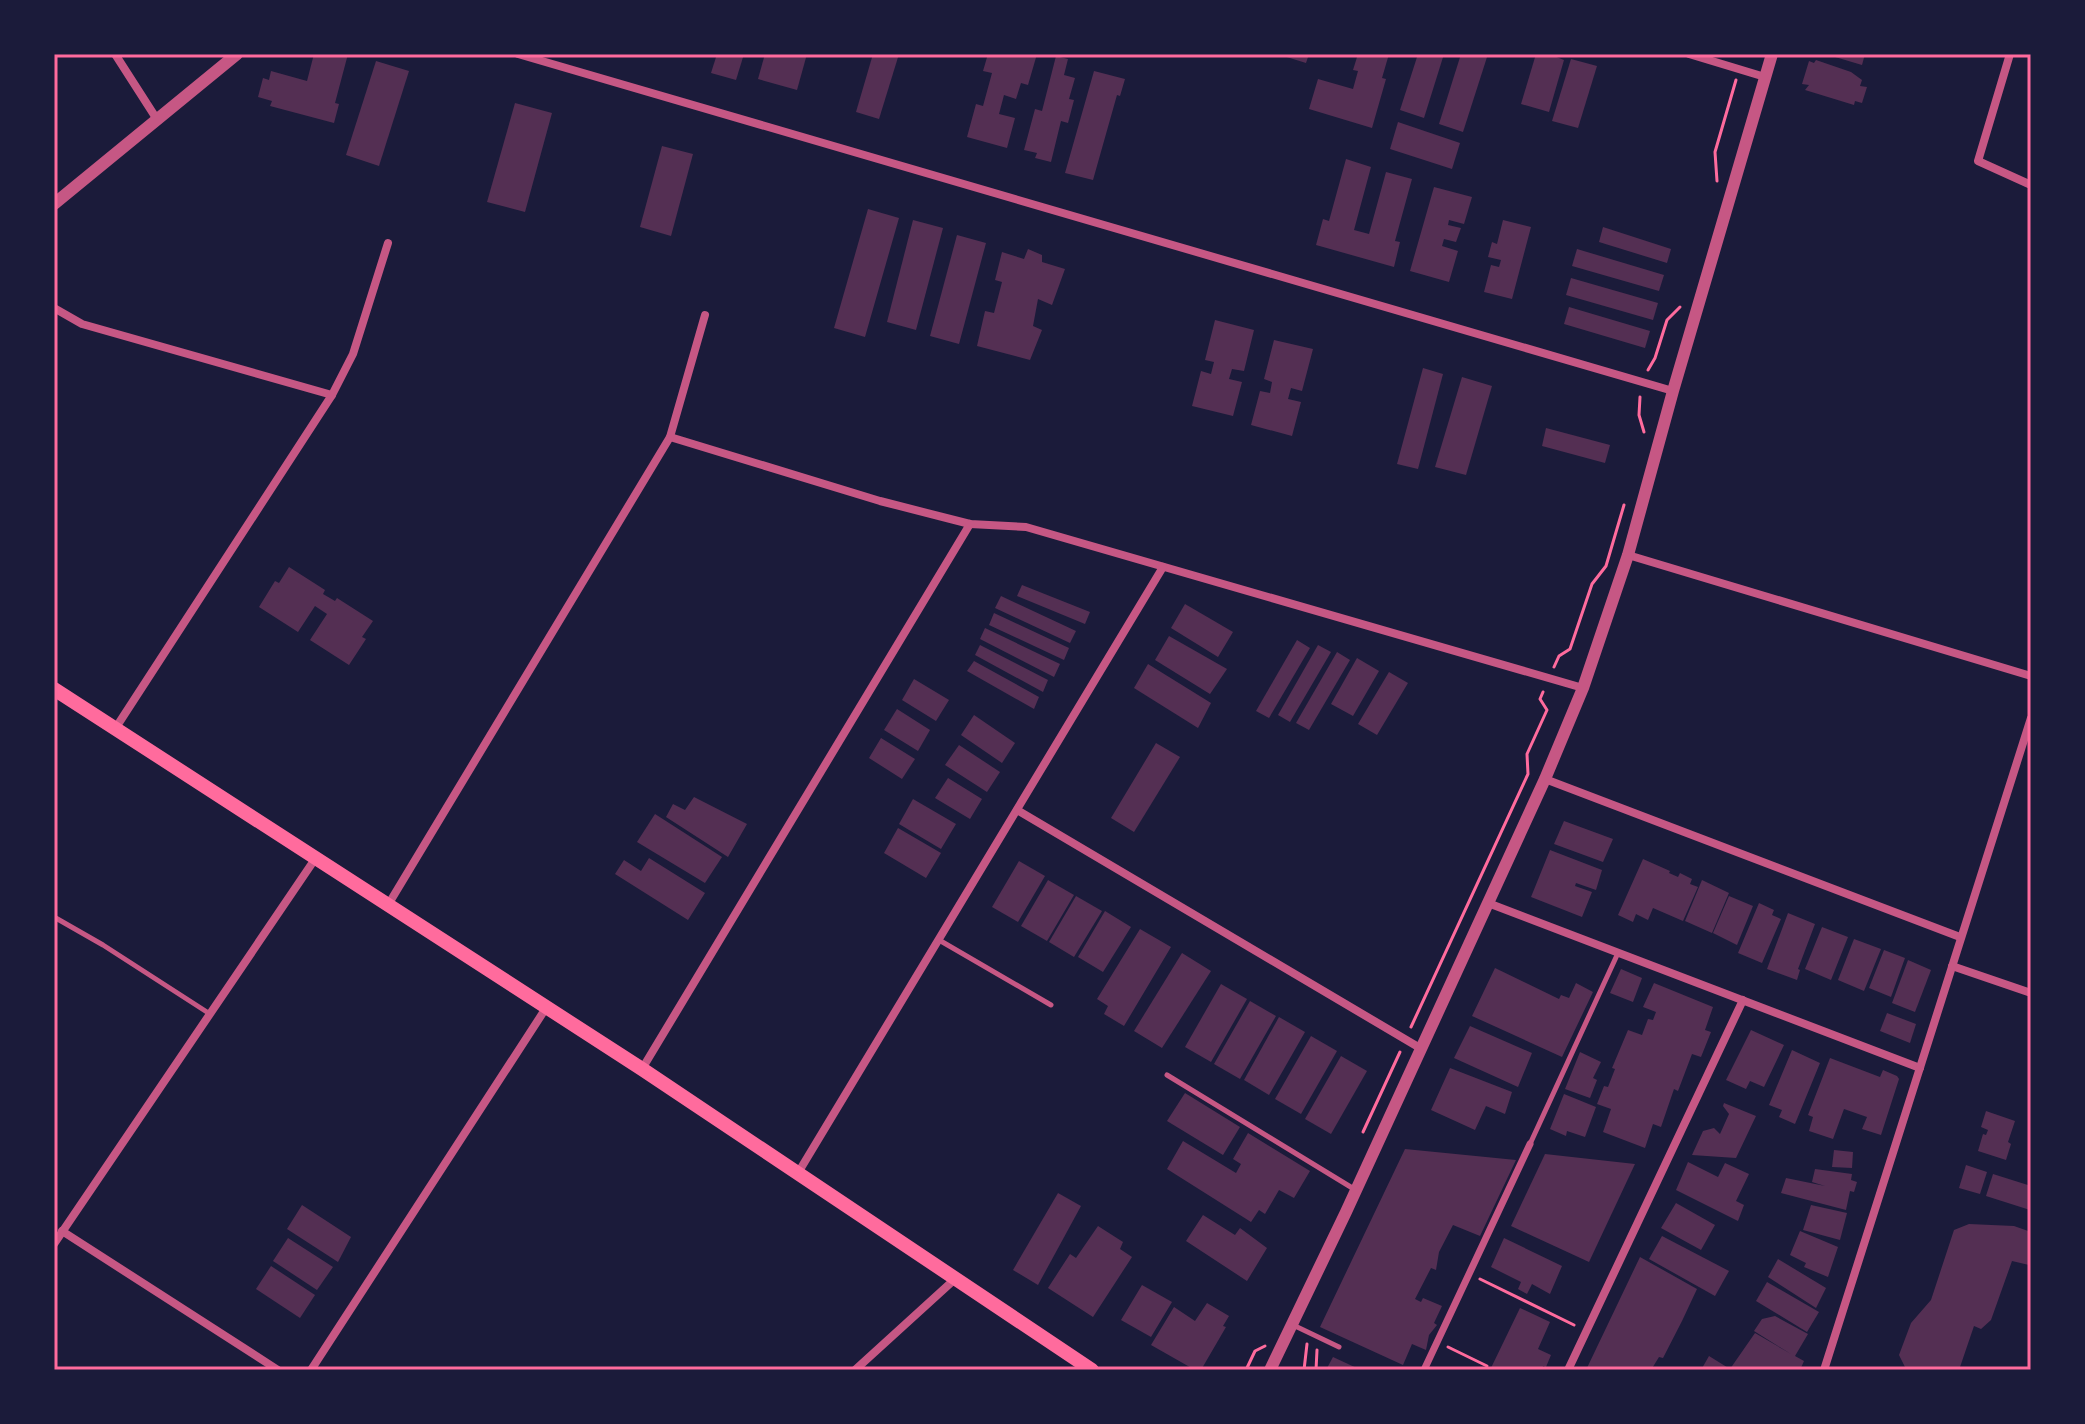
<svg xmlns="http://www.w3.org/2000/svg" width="2085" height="1424" viewBox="0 0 2085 1424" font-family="'Source Sans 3',sans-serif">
  <rect width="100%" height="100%" fill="#1b1b3a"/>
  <!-- building -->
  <g fill="#542f53">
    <path d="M314,54H348L335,103L339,104L334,123L270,106L272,101L258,97L263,78L269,80L271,71L307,81Z"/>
    <path d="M717,54H744L736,80L711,73Z"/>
    <path d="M765,54H807L797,90L758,79Z"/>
    <path d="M873,54H899L879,119L856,112Z"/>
    <path d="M988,54H1037L1028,85L1021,83L1016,99L1004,95L999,114L1015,118L1007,148L967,137L976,104L983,106L992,73L983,71Z"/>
    <path d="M1277,54H1309L1306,63Z"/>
    <path d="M1358,54H1389L1382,78L1386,79L1372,128L1309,109L1318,79L1353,89L1358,71L1353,70Z"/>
    <path d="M1418,54H1444L1424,118L1400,110Z"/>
    <path d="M1461,54H1488L1463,132L1439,124Z"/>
    <path d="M1536,54H1549L1564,60L1549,112L1521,104Z"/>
    <path d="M1825,54H1865L1862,65Z"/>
    <path d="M1056,56L1068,59L1064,75L1075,78L1069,99L1074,100L1068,123L1061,121L1051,162L1035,158L1037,153L1024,150L1035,109L1042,111Z"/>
    <path d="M1571,59L1597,66L1578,128L1552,121Z"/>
    <path d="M1816,60L1851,72L1862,80L1860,86L1867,87L1862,103L1855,101L1854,105L1805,90L1809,85L1802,84L1809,61L1814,63Z"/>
    <path d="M376,61L409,71L379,166L346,155Z"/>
    <path d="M1094,71L1125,79L1120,96L1117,95L1093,180L1065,173Z"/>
    <path d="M515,103L552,113L525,212L487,202Z"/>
    <path d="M1398,122L1460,143L1452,169L1390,149Z"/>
    <path d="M662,146L693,154L671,236L640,227Z"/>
    <path d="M1346,159L1371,167L1354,230L1369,234L1386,172L1412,179L1395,241L1400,242L1394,267L1316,245L1323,219L1329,221Z"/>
    <path d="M1434,187L1472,197L1464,224L1449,220L1448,225L1461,228L1456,242L1444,239L1442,246L1458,251L1449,282L1410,271Z"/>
    <path d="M868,209L899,218L865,337L834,328Z"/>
    <path d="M913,220L943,228L916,330L887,322Z"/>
    <path d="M1503,220L1531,227L1512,299L1484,292L1491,265L1499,267L1501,260L1488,257L1492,242L1497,244Z"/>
    <path d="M1603,227L1671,249L1667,263L1599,242Z"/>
    <path d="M957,235L986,243L959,344L930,336Z"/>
    <path d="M1028,249L1042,255V262L1065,269L1052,305L1038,299L1033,326L1042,330L1030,360L977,346L985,311L994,313L1002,282L995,280L1002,252L1024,259Z"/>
    <path d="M1577,249L1664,275L1659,291L1572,266Z"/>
    <path d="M1571,278L1658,303L1653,320L1566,295Z"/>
    <path d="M1569,307L1650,331L1645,348L1564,324Z"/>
    <path d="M1215,320L1254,330L1244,371L1232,369L1229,379L1242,382L1233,416L1192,406L1201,371L1211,374L1214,362L1205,360Z"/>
    <path d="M1274,340L1313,349L1302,391L1291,388L1288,399L1301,402L1292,436L1251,425L1260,391L1270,393L1272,382L1264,379Z"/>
    <path d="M1423,368L1443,374L1418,469L1397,464Z"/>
    <path d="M1462,377L1492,386L1466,475L1435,467Z"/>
    <path d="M1546,428L1610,445L1605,463L1542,446Z"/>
    <path d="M289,567L325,590L323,594L335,601L337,598L373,621L362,637L366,639L349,665L310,640L327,614L315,606L298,632L259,607L275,581L279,583Z"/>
    <path d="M1022,585L1090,612L1085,624L1017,596Z"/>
    <path d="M1001,596L1076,631L1070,643L995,608Z"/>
    <path d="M1185,604L1233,632L1218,657L1171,628Z"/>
    <path d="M994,613L1069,648L1064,660L989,625Z"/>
    <path d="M985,628L1060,664L1054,677L980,639Z"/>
    <path d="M1169,636L1227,669L1210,694L1155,660Z"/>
    <path d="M1297,640L1310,648L1269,718L1256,711Z"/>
    <path d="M980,645L1048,680L1043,692L975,655Z"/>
    <path d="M1318,645L1331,652L1290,722L1278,715Z"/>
    <path d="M1337,652L1350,660L1309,730L1296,723Z"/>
    <path d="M1357,658L1379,671L1353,716L1331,704Z"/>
    <path d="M974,661L1039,697L1034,709L967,671Z"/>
    <path d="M1148,664L1211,703L1198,728L1134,688Z"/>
    <path d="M1389,672L1408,683L1377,735L1358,724Z"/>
    <path d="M914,679L949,700L936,721L902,700Z"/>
    <path d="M897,709L930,730L918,751L884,730Z"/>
    <path d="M974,715L1015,743L1002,763L961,735Z"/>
    <path d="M881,738L915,759L902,779L869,758Z"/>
    <path d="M1156,743L1180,757L1134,832L1111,818Z"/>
    <path d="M959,745L1000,772L987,792L945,765Z"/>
    <path d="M948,778L982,799L970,819L935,798Z"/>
    <path d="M694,797L747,824L728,857L666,817L673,804L685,810Z"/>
    <path d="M913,799L956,824L941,849L899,824Z"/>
    <path d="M655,814L722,857L705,883L637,842Z"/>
    <path d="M1564,821L1613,839L1603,862L1554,844Z"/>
    <path d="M898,828L941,853L926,878L884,853Z"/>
    <path d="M1550,850L1602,870L1596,890L1576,883L1575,886L1592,892L1582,917L1531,897Z"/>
    <path d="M649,858L705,893L688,920L615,874L624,860L641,871Z"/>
    <path d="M1643,859L1670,871L1669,873L1678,877L1680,873L1692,879L1690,884L1698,887L1683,921L1653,908L1648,920L1636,914L1633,922L1618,915Z"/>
    <path d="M1019,861L1045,876L1018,922L992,907Z"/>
    <path d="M1048,880L1074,895L1047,941L1021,926Z"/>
    <path d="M1702,880L1729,893L1712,933L1685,921Z"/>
    <path d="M1076,896L1102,911L1074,957L1049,942Z"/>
    <path d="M1729,896L1753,906L1737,945L1713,933Z"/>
    <path d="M1759,903L1774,910L1772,915L1781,919L1762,963L1738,953Z"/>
    <path d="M1105,911L1131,927L1103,972L1078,957Z"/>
    <path d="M1788,913L1815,924L1798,969L1800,970L1797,980L1767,969Z"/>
    <path d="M1822,927L1848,937L1831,980L1805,969Z"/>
    <path d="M1140,929L1171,947L1124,1026L1104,1014L1108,1006L1097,999Z"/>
    <path d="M1854,939L1881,949L1864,991L1838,980Z"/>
    <path d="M1884,950L1905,958L1891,997L1869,988Z"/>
    <path d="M1182,953L1211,971L1162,1048L1134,1031Z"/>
    <path d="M1908,960L1931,970L1915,1012L1892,1003Z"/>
    <path d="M1495,968L1559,999L1561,995L1569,998L1576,983L1593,992L1562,1057L1472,1016Z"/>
    <path d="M1621,969L1642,978L1633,1002L1610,993Z"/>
    <path d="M1654,983L1713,1007L1705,1030L1711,1032L1701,1057L1692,1054L1678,1091L1674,1089L1661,1127L1653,1124L1645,1148L1603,1132L1611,1109L1597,1104L1604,1086L1608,1087L1615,1069L1612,1068L1628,1030L1642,1035L1648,1019L1653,1020L1656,1012L1643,1007Z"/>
    <path d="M1221,984L1247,999L1211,1062L1185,1047Z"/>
    <path d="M1250,1001L1276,1016L1240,1079L1214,1064Z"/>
    <path d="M1887,1013L1916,1024L1910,1043L1880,1031Z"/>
    <path d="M1279,1017L1305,1032L1269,1095L1244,1080Z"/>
    <path d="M1470,1026L1532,1053L1518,1087L1454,1058Z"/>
    <path d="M1751,1030L1784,1045L1764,1087L1750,1081L1746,1089L1726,1080Z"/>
    <path d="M1311,1036L1337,1051L1301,1114L1275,1099Z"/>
    <path d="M1792,1050L1820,1063L1795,1124L1779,1117L1782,1110L1769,1105Z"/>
    <path d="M1580,1052L1601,1062L1593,1078L1597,1080L1590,1098L1565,1089Z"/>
    <path d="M1341,1056L1367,1071L1331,1134L1305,1119Z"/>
    <path d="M1830,1058L1880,1077L1883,1070L1897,1076L1899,1079L1881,1135L1862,1129L1867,1117L1844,1109L1833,1139L1809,1131L1813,1117L1808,1115Z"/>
    <path d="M1450,1068L1512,1092L1505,1114L1486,1106L1475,1130L1431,1110Z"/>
    <path d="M1185,1093L1240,1127L1223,1155L1167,1121Z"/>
    <path d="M1564,1094L1596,1107L1585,1137L1567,1131L1566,1136L1550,1129Z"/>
    <path d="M1724,1103L1756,1116L1736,1158L1692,1155L1703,1131L1714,1128L1720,1134L1729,1114L1723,1106Z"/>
    <path d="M1986,1111L2015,1121L2008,1142L2011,1144L2006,1160L1978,1151L1983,1134L1986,1135L1988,1130L1981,1127Z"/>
    <path d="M1248,1133L1310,1171L1294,1198L1279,1190L1265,1214L1259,1210L1251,1222L1167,1169L1183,1141L1236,1173L1241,1164L1233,1159Z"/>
    <path d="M1405,1149L1516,1160L1480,1236L1453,1225L1439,1252L1436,1270L1431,1268L1415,1299L1421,1302L1423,1298L1442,1306L1434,1323L1437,1325L1429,1335L1426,1350L1412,1344L1403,1365L1320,1327Z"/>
    <path d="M1834,1150L1853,1152L1852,1168L1832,1167Z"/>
    <path d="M1545,1154L1635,1164L1589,1262L1511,1226Z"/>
    <path d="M1688,1162L1718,1177L1725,1163L1749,1174L1736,1201L1744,1205L1738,1221L1676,1190Z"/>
    <path d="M1966,1165L1987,1172L1980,1194L1959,1188Z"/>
    <path d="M1815,1169L1852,1174L1851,1180L1857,1182L1854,1192L1850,1191L1846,1210L1781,1193L1786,1178L1825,1186L1812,1182Z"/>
    <path d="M1993,1174L2031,1186L2030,1210L1986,1196Z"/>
    <path d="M1058,1193L1081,1206L1038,1285L1013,1270Z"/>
    <path d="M1676,1203L1715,1225L1701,1250L1661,1228Z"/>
    <path d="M302,1205L351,1237L338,1262L287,1229Z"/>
    <path d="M1811,1205L1847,1213L1840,1240L1803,1230Z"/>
    <path d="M1203,1215L1235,1235L1240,1228L1267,1248L1247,1281L1186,1241Z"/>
    <path d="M1969,1224L2014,1226L2031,1232V1261L2029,1265L2012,1261L1991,1320L1981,1329L1974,1326L1959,1370L1906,1369L1899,1355L1911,1323L1931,1300L1954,1230Z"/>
    <path d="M1098,1226L1123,1242L1120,1249L1132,1257L1093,1317L1048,1288L1070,1254L1076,1258Z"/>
    <path d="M1800,1231L1838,1247L1828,1277L1804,1267L1806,1263L1790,1255Z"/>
    <path d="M1662,1236L1729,1271L1715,1296L1649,1259Z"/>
    <path d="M288,1238L333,1267L317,1290L273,1261Z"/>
    <path d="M1504,1238L1562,1266L1550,1294L1532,1284L1527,1294L1518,1289L1521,1282L1491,1267Z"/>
    <path d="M1640,1257L1697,1289L1682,1321L1663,1358L1659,1357L1651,1370H1586Z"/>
    <path d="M1778,1259L1826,1288L1816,1308L1768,1277Z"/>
    <path d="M271,1266L315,1295L300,1318L256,1289Z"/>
    <path d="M1767,1282L1819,1312L1807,1332L1756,1301Z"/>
    <path d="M1142,1285L1172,1302L1151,1337L1121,1320Z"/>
    <path d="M1207,1303L1229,1316L1223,1326L1226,1327L1201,1370H1195L1151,1345L1174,1307L1195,1321Z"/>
    <path d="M1520,1308L1550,1322L1538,1349L1551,1355L1546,1367L1543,1366L1542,1370H1490Z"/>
    <path d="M1775,1316L1808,1334L1795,1356L1804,1361L1800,1370H1701L1709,1356L1730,1369L1755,1333L1791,1354L1754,1331L1762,1319Z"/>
    <path d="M1333,1357L1361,1370H1326Z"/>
  </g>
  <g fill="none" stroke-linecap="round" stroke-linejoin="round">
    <!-- path -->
    <g stroke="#ff6b9d" stroke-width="3">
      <path d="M1717,181L1715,152L1736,80"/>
      <path d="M1648,370L1655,358L1667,320L1680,307"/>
      <path d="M1640,397L1639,415L1644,432"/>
      <path d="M1554,667L1559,656L1570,649L1592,584L1606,566L1624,505"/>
      <path d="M1411,1027L1528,774L1527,754L1547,710L1540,699L1543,692"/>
      <path d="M1363,1132L1400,1052"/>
      <path d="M1480,1279L1574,1325"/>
      <path d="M1448,1347L1487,1366"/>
      <path d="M1246,1370L1255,1351L1265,1346"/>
      <path d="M1304,1370L1307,1344"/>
      <path d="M1316,1370L1317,1350"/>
    </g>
    <!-- service -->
    <g stroke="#c65784" stroke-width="5">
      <path d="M54,917L103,945L210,1014"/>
      <path d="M939,940L1051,1005"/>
      <path d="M1167,1075L1354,1189"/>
      <path d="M1530,1144L1618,953"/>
      <path d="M1293,1325L1339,1347"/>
    </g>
    <!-- pedestrian -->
    <path stroke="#c65784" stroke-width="7" d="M1424,1370L1530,1144"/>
    <!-- minor -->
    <g stroke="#c65784" stroke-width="8">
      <path d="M115,54L158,121"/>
      <path d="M518,54L1673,391"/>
      <path d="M1689,54L1765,77"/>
      <path d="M2010,54L1978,161L2031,185"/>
      <path d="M54,308L82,324L332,395"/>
      <path d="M670,437L880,501L970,524L1026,527L1583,688"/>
      <path d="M1628,555L2031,676"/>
      <path d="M115,729L332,395L353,354L388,243"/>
      <path d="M1545,779L1960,937"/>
      <path d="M1017,810L1420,1048"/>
      <path d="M1488,903L1920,1068"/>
      <path d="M388,905L670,437L705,315"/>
      <path d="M1952,966L2031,993"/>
      <path d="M642,1069L970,524"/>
      <path d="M798,1173L1163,567"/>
      <path d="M62,1231L278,1370"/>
      <path d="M54,1244L315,859"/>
      <path d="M311,1370L546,1008"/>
      <path d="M855,1370L955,1279"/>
      <path d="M1568,1370L1743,1000"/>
      <path d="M1824,1370L2031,718"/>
    </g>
    <!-- tertiary -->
    <g stroke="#c65784" stroke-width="12">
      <path d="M54,204L237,54"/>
      <path d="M1270,1370L1346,1212L1545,779L1583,688L1628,555L1673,391L1772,54"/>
    </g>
    <!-- secondary -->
    <path stroke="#ff6b9d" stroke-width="14" d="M54,689L642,1069L1092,1370"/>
  </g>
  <!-- border -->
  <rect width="2085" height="1424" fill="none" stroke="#1b1b3a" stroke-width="112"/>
  <rect x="56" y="56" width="1973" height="1312" fill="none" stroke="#ff6b9d" stroke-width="3"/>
</svg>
